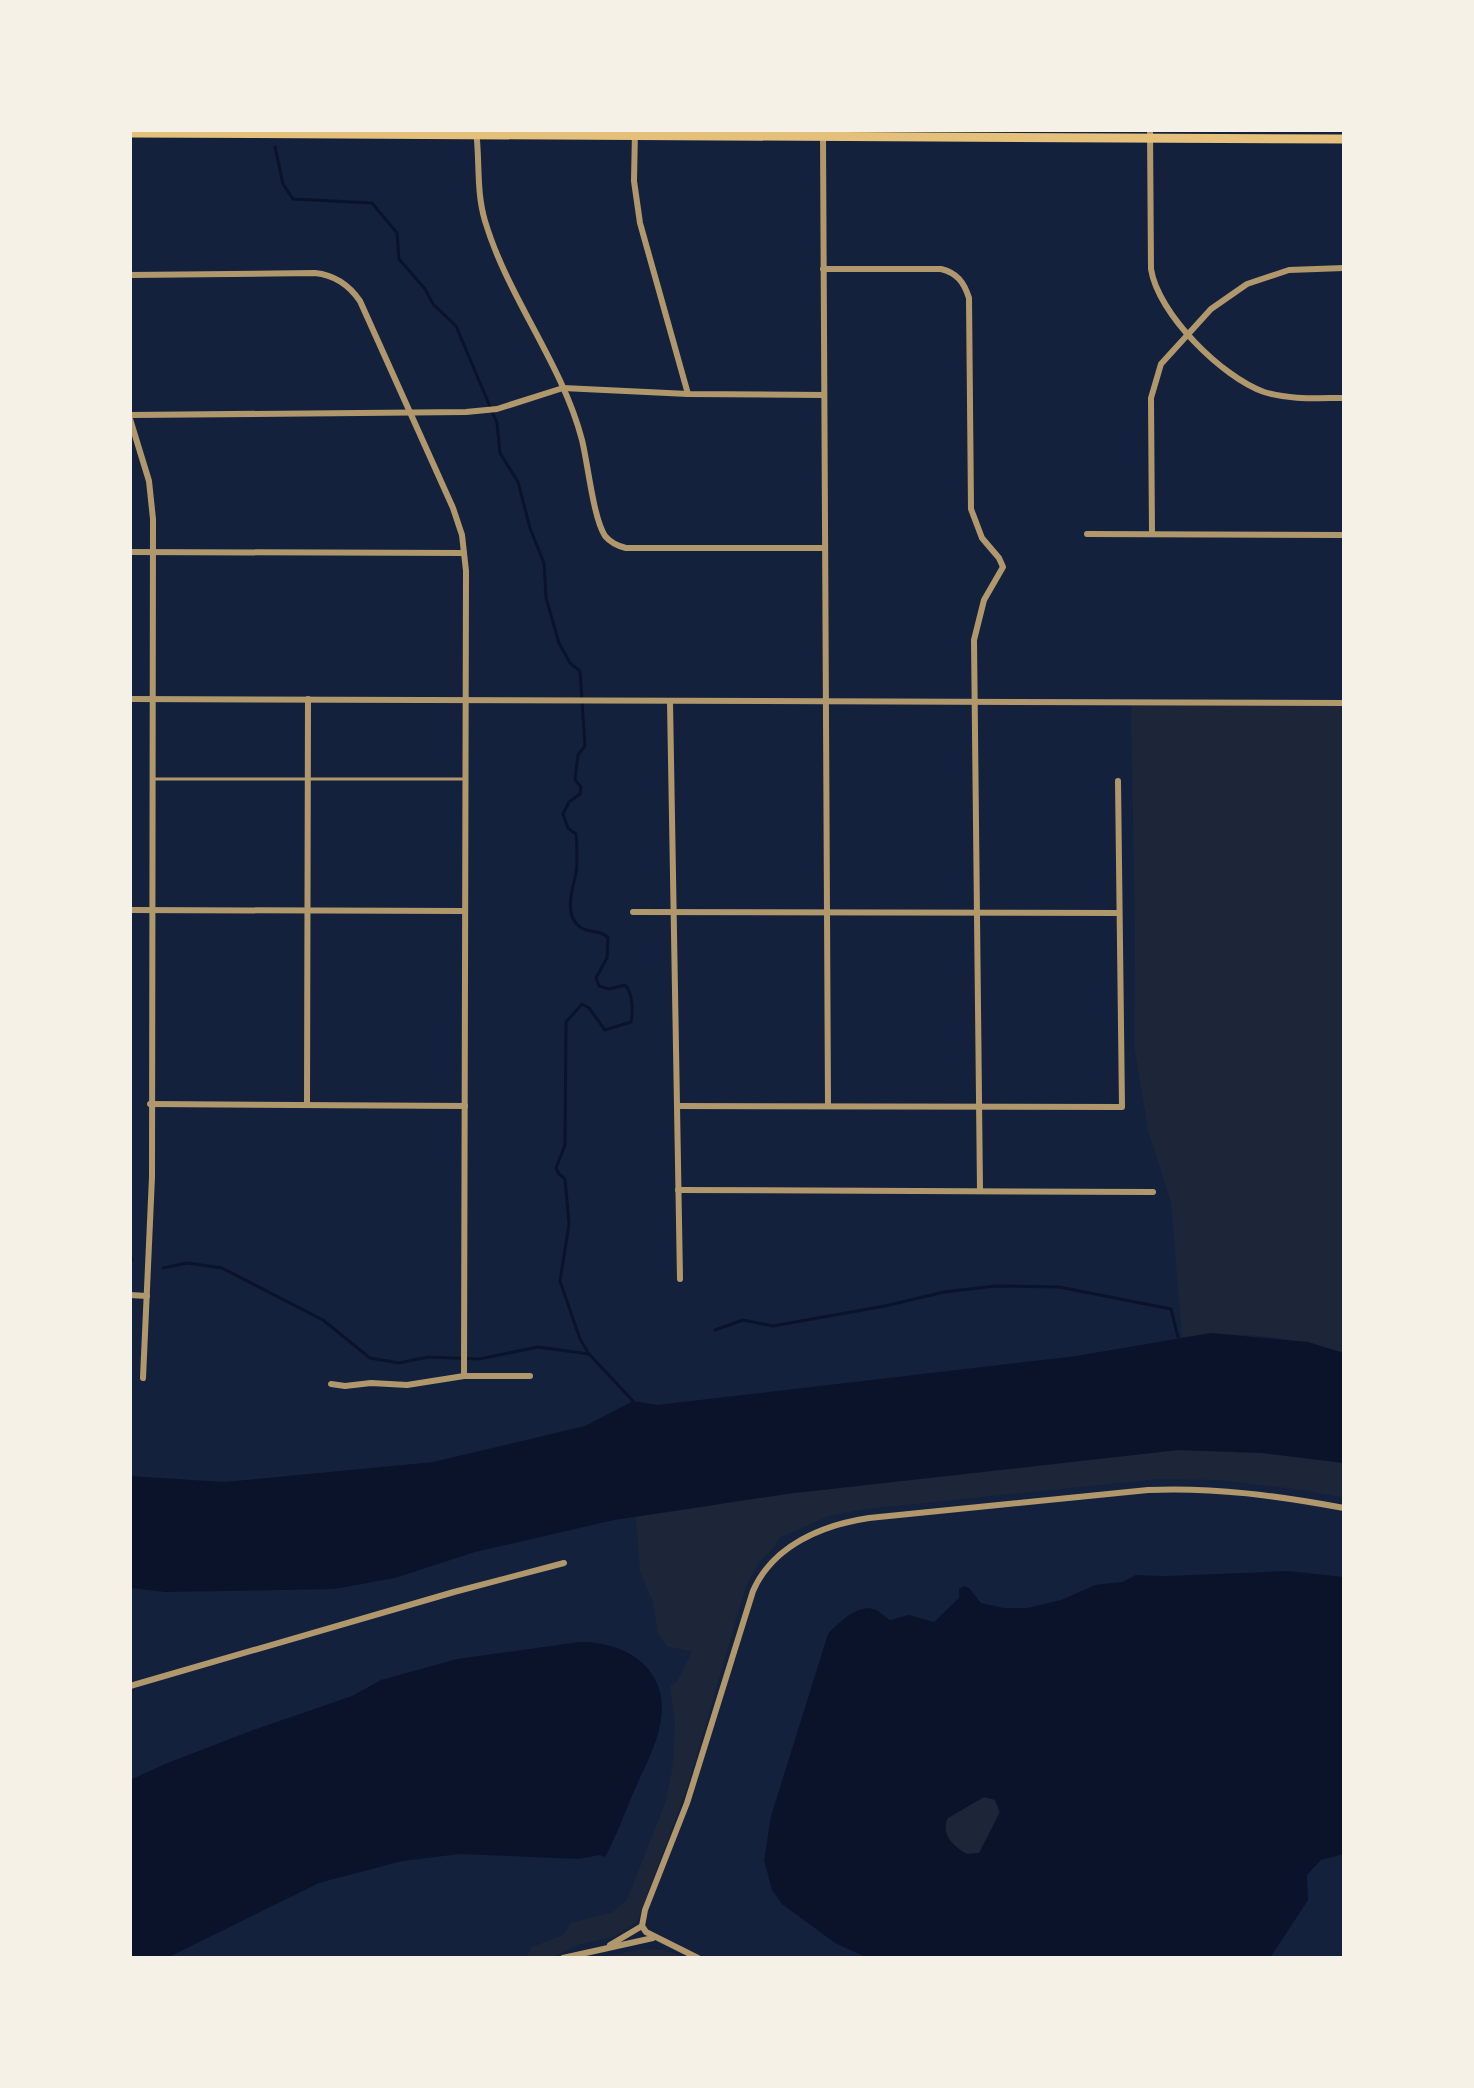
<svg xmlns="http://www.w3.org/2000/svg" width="1474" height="2088" viewBox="0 0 1474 2088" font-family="'Fira Sans Condensed',sans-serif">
  <rect width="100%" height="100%" fill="#14213d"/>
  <!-- green -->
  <g fill="#1d2539">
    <path d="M1131,702L1344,703V1353C1293,1337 1235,1330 1182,1337L1171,1202L1148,1130L1134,1045L1135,936Z"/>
    <path d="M1178,1450L1263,1453L1344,1463V1498L1303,1490L1218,1480L1157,1479L866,1509L829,1516L779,1538L775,1547L760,1561L746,1586L687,1788L637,1922L613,1937L580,1944L552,1958H526L532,1947L563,1935L571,1923L613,1912L627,1900L666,1801L673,1764L675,1721L670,1686L676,1683L692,1652L667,1646L658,1634L653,1602L640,1572L636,1517L786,1494Z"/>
    <path d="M991,1797C1009,1813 988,1836 979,1853L966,1854C956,1848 935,1830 949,1817C954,1813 961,1811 967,1807C976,1800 979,1797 991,1797Z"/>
    <path d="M643,1949L666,1950L685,1958H595Z"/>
  </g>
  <!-- water -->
  <g fill="#0b132b" fill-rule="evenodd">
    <path d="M1211,1333L1308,1342L1344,1353V1463L1262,1453L1178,1450L786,1494L614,1520L475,1552L395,1578L334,1589L165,1592L130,1588V1476L224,1482L433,1462L585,1426L633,1401L657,1405L1076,1356Z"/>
    <path d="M1288,1571L1344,1577V1854L1321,1860L1307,1875L1308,1900L1270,1958H873L861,1955L835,1943L782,1904L772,1890L764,1860L771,1816L828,1634C837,1624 858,1604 873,1609C879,1610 885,1617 890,1620L909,1615L934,1622L959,1598V1589L964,1586L969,1588L981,1603L1004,1608H1027L1061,1600L1095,1585L1122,1582L1136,1575L1166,1576ZM984,1797L995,1800L1000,1812L979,1853L967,1854C953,1846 940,1834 948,1818Z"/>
    <path d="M579,1642C627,1641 672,1670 660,1725C656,1747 644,1768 635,1789C625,1812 617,1835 605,1857L600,1855L579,1859L460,1854L402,1861L319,1883L167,1958H130V1780L165,1764L253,1730L352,1696L381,1680L457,1659Z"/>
  </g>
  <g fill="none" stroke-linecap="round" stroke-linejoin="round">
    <!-- stream -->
    <g stroke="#0b132b" stroke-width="3">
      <path d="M275,147L283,184L293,199L372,203L397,233L399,259L425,289L433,304L456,326L497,423L500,453L518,482L530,528L544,563L546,598L559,643L570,663L580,671L585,746L578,755L575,780L581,787L580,794L569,802L563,814L568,828L576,834C577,847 578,860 576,873C573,888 563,915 580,927C589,934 601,929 608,938L607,958L596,978L599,986L609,989L625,985C633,993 633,1011 631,1022L605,1030L589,1008L582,1004L566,1022L565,1145L556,1168L559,1174L565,1179L569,1224L560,1281L580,1339L589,1354L633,1401"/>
      <path d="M130,1254L132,1260"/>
      <path d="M163,1268L187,1263L222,1268L323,1320L370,1358L399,1363L428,1357L479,1359L538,1347L589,1354"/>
      <path d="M715,1330L743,1320L773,1326L885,1306L944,1292L995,1286L1059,1287L1171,1309L1178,1337"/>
    </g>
    <!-- service -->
    <path stroke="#b1986c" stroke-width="3" d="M152,779H464"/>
    <!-- minor -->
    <g stroke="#b1986c" stroke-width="6">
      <path d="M476,130C480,161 476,191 485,221C508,298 562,363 582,440C588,464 593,517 605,536C611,543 617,546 626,548H825"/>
      <path d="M635,130L634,181L640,223L688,394"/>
      <path d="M1150,130L1151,269C1158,314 1222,377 1264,392C1290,400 1317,398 1344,398"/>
      <path d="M823,136L828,1106"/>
      <path d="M823,269H941C957,273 964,282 969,298L971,509L982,538L999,558L1003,567L984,600L974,640L980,1190"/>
      <path d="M130,275L315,273C335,275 349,285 360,301L453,508L462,535L466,571L464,1376"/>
      <path d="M130,415L466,412L497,409L563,388L688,394L824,395"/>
      <path d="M130,419L149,481L153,519L152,1177L143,1378"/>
      <path d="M1087,534L1344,535"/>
      <path d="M1152,534L1151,398L1161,364L1211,309L1247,284L1289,270L1344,268"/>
      <path d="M130,552L464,553"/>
      <path d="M130,699L1344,703"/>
      <path d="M670,702L680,1279"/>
      <path d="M130,910L464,911"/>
      <path d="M633,912L1119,913"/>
      <path d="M150,1104L465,1106"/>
      <path d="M307,1104L308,699"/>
      <path d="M677,1106L1122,1107L1118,781"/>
      <path d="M678,1190L1153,1192"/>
      <path d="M130,1295L147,1296"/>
      <path d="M331,1384L345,1386L371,1383L407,1385L464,1376H530"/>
      <path d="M130,1686L454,1592L564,1563"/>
      <path d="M610,1945L642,1926"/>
      <path d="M563,1958L653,1938"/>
      <path d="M698,1958L646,1932L642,1926L645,1910L687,1803L753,1591C773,1545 823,1525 869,1518L1148,1490C1214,1487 1279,1496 1344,1508"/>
    </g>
    <!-- primary -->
    <path stroke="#e5c07b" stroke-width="9" d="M130,133L1344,139"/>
  </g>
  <!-- border -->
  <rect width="1474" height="2088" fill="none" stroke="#f6f1e7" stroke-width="264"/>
</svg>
